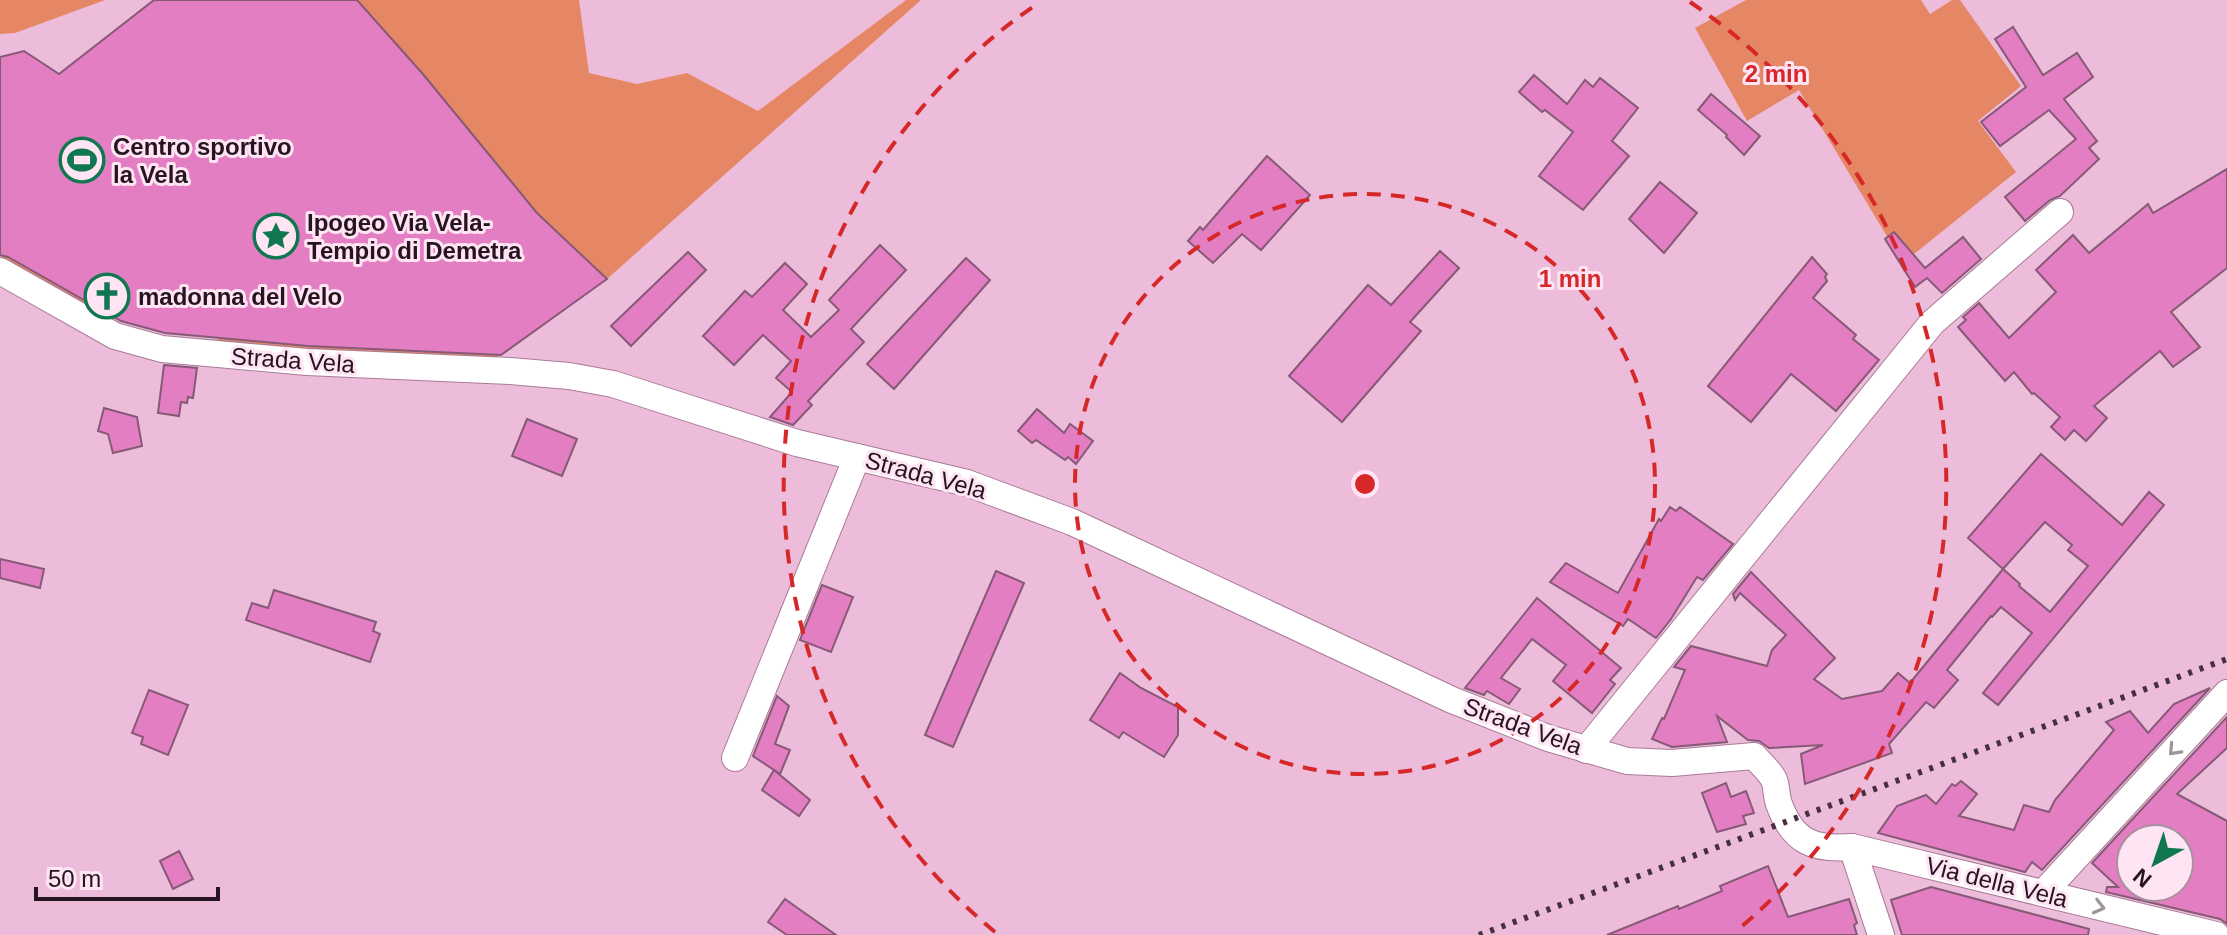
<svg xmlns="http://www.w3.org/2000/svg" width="2227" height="935" viewBox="0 0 2227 935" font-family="Arial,sans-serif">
  <rect width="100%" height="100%" fill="#edbcda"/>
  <!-- green -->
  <g fill="#e58764">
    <path d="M0,0H105L15,33L0,34Z"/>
    <path d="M154,0H579L589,73L637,84L687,73L758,111L906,0H921L607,279L496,358L210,351L220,336L105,279L84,303L0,256V120Z"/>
    <path d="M1746,0H1921L1930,14L1952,0H1960L2021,86L1978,121L2016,172L1903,263L1799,90L1747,121L1695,28Z"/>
  </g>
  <!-- building -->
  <g fill="#e47ec3" stroke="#865a76" stroke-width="2" fill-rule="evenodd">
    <path d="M154,0H357L422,73L537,213L607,279L501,355L308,346L165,333L121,321L8,257L0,255V57L24,51L59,74Z"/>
    <path d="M2013,27L2043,75L2077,53L2093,77L2064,99L2097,141L2089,148L2099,159L2060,196L2050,200L2025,221L2005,197L2076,139L2049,110L2000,146L1981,122L2026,87L1995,39Z"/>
    <path d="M1534,75L1567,104L1585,80L1593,87L1600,78L1638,108L1612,141L1629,156L1583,210L1539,176L1573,132L1545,110L1542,112L1519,92Z"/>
    <path d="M1711,94L1760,136L1744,155L1726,137L1727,135L1698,110Z"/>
    <path d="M1267,156L1310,195L1261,250L1242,234L1213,263L1188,241L1200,227L1203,230Z"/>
    <path d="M2227,169V268L2171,312L2200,347L2173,367L2160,351L2094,406L2107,418L2086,441L2074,430L2065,440L2051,427L2060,417L2034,393L2032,394L2014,372L2005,381L1958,327L1966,320L1963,317L1979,303L2009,338L2056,292L2036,270L2073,235L2089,253L2148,204L2153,213Z"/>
    <path d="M1660,182L1697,213L1664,253L1629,219Z"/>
    <path d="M1894,232L1925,268L1963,237L1981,259L1942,293L1927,278L1915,287L1885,239Z"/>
    <path d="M880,245L906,270L851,329L864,342L808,401L812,405L793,425L770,417L792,392L776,378L791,361L763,335L734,365L703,336L745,291L752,297L785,263L807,284L783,310L811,337L839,310L829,300Z"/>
    <path d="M1440,251L1459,268L1410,322L1421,331L1342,422L1289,376L1368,285L1391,305Z"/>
    <path d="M688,252L706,270L631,346L611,326Z"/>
    <path d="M1812,257L1827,274L1825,277L1827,281L1813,298L1856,335L1853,339L1879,360L1836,411L1791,374L1751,422L1708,386Z"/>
    <path d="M966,258L990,280L894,389L867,364Z"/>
    <path d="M164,365L197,368L193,398L188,397L187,403L181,402L179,416L158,413Z"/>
    <path d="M104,408L137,417L142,446L113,453L108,434L98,431Z"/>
    <path d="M1037,409L1064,433L1070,424L1093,441L1076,464L1068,457L1065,460L1036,440L1032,443L1018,431Z"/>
    <path d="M527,419L577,439L562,476L512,456Z"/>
    <path d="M2041,454L2122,525L2149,492L2164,505L1998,705L1983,693L2032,633L2001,607L1992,617L1991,616L1947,670L1958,680L1934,708L1926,702L1889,744L1892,753L1805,784L1801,754L1823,745L1769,748L1759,741L1748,740L1717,716L1727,742L1672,747L1652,739L1662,718L1664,719L1685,670L1674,667L1691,646L1767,666L1772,650L1786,635L1740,593L1735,600L1733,594L1751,572L1835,658L1814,679L1842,699L1882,691L1898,673L1910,683L2003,569L1968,538ZM2045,522L2072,545L2068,550L2088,566L2050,612L2019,586L2020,584L2003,569Z"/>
    <path d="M1670,507L1676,511L1680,507L1733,544L1703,580L1697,577L1671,619L1656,638L1628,619L1623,626L1550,582L1566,563L1618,593L1659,519L1661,521Z"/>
    <path d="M0,559L44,569L40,588L0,578Z"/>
    <path d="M996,571L1024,583L953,747L925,735Z"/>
    <path d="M822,585L853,597L831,652L800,640Z"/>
    <path d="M274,590L376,622L373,631L380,634L370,662L246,620L252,603L268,608Z"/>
    <path d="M1537,598L1621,668L1610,680L1615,684L1592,713L1553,681L1566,665L1532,639L1501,678L1520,689L1509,704L1487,691L1484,695L1465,688Z"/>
    <path d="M1120,673L1141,688L1178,707V735L1164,757L1123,732L1119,738L1090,720Z"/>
    <path d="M2210,688L2042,870L2032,862L2025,872L1878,833L1897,806L1926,795L1936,804L1952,784L1955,786L1961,781L1977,794L1959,816L2014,830L2024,805L2049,812L2055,800L2114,730L2106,722L2130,711L2148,733L2174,704Z"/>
    <path d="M149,690L188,705L168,755L141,744L143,737L132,733Z"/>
    <path d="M777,696L789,706L775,744L790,750L780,774L753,756Z"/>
    <path d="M2227,717V748L2177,794L2227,821V924L2220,919L2106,892L2107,887H2118L2092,863ZM2131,839H2179V887H2131Z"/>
    <path d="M774,770L810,800L799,816L762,790Z"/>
    <path d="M1726,783L1731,797L1746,791L1754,813L1743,816L1746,824L1717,832L1702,793Z"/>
    <path d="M179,851L193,879L173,889L160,861Z"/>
    <path d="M1768,866L1788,917L1849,899L1857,923L1854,925L1857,935H1607L1678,906L1679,909L1722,891L1720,886Z"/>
    <path d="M1931,887L2089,929L2088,935H1902L1891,900Z"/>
    <path d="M785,899L799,909L836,935H787L768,922Z"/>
  </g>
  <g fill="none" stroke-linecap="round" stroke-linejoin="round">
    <!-- minor casing -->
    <g stroke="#a97b98" stroke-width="28">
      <g id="minor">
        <path d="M0,271L115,336L162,349L307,362L510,371L569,376L613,384L797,443L967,483L1072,522L1452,700L1548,738L1627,761L1672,763L1754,756C1760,763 1770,771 1774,780C1777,787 1776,796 1779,804C1793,842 1813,850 1852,847L2216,935"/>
        <path d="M1586,750L1932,323L2060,212"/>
        <path d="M735,758L857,457"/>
        <path d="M1852,847L1881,935"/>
        <path d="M2043,893L2227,693"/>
      </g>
    </g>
    <!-- minor -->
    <use href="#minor" stroke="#fff" stroke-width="26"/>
    <!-- rail -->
    <path stroke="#462f3e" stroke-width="6" stroke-dasharray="4 8" stroke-linecap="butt" d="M1479,935L2227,659"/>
  </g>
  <!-- one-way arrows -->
  <defs><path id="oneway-chevron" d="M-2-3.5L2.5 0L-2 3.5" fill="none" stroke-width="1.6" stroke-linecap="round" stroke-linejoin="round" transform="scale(2)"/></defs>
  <g stroke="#9d959b">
    <use href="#oneway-chevron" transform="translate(2174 750) rotate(133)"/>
    <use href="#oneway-chevron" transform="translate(2099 907) rotate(14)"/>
  </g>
  <!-- distance rings -->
  <g fill="none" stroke="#d62828" stroke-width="4" stroke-dasharray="14 10">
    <circle cx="1365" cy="484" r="290"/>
    <path d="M995 932A581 581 0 0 1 1040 2M1690 2A581 581 0 0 1 1735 932"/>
  </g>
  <!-- icons -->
  <defs>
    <g id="stadium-ring" transform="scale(2.3)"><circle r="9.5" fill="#ffe5f4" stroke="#107750" stroke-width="1.5"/><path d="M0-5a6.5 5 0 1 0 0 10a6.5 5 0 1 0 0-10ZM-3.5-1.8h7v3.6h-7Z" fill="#107750"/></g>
    <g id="sight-ring" transform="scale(2.3)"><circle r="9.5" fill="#ffe5f4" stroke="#107750" stroke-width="1.5"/><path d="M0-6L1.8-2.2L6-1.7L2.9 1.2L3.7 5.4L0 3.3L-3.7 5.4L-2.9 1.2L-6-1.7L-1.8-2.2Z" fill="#107750"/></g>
    <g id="church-ring" transform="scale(2.3)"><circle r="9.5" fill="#ffe5f4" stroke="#107750" stroke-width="1.5"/><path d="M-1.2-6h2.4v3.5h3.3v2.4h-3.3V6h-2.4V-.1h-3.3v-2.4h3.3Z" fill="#107750"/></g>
  </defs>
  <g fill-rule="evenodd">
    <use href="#stadium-ring" x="82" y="160"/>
    <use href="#sight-ring" x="276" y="236"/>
    <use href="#church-ring" x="107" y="296"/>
  </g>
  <g text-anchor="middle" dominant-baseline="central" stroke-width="6" stroke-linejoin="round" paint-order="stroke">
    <!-- poi labels -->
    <g font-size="24" font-weight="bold" fill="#261420" stroke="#ffe5f4" text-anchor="start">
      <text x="113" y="146">Centro sportivo<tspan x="113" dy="28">la Vela</tspan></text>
      <text x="307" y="222">Ipogeo Via Vela-<tspan x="307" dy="28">Tempio di Demetra</tspan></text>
      <text x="138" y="296">madonna del Velo</text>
    </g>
    <!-- street labels -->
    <g font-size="24" fill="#261420" stroke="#ffe5f4">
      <text transform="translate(293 360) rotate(4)">Strada Vela</text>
      <text transform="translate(926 475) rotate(15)">Strada Vela</text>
      <text transform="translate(1523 726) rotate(20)">Strada Vela</text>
      <text transform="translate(1997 882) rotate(14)">Via della Vela</text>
    </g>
  </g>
  <circle cx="1365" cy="484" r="12" fill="#d62828" stroke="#ffe5f4" stroke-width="4"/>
  <g font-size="24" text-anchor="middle" font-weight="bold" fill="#d62828" stroke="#ffe5f4" stroke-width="6" stroke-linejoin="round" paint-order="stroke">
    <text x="1776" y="82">2 min</text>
    <text x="1570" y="287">1 min</text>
  </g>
  <!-- north arrow -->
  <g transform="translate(2155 863) rotate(220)"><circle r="38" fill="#ffe5f4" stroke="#a8919f" stroke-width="2"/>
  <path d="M0-6L14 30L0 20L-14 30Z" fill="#107750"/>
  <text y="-12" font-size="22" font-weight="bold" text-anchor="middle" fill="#261420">N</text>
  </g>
  <!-- scale -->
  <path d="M36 887v12h182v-12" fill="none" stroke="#261420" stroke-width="4"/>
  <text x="48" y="887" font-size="24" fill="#261420" stroke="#ffe5f4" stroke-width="6" paint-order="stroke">50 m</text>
</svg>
